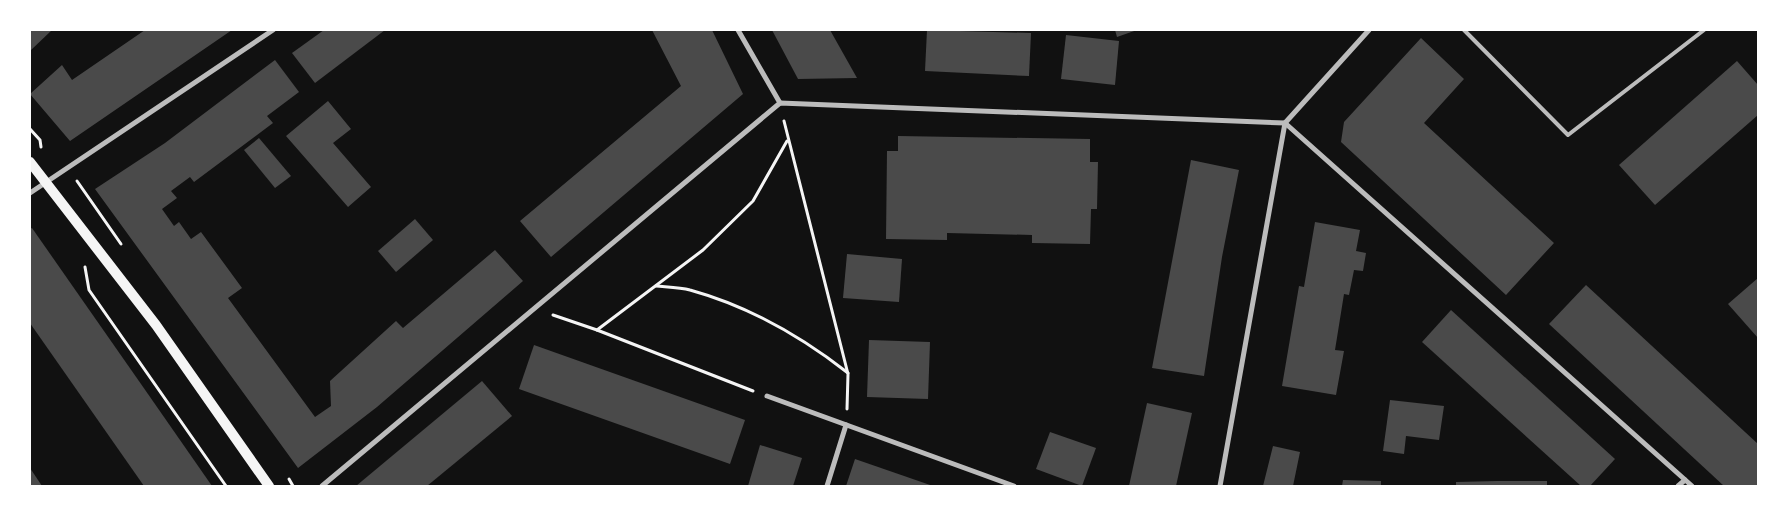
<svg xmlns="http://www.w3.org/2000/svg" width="1788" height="516" viewBox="0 0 1788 516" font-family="'Public Sans',sans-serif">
  <rect width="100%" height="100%" fill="#111"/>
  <!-- building -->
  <g fill="#4a4a4a">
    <path d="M30,30H52L30,51Z"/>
    <path d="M145,30H232L70,141L30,94L62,65L72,80Z"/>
    <path d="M324,30H385L315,83L292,53Z"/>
    <path d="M652,30H712L743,94L551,257L520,221L681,86Z"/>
    <path d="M772,30H830L857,78L798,79Z"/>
    <path d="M927,30L1031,33L1029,76L925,71Z"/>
    <path d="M1115,30H1137L1117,37Z"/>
    <path d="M1066,35L1119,41L1115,85L1061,79Z"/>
    <path d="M1421,38L1464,79L1424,123L1554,243L1506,295L1341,142L1344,122Z"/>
    <path d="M275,60L299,92L267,116L273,123L194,182L190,177L171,191L177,198L162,209L174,226L179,222L191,239L201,232L242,288L228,298L315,417L331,406L330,381L396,321L403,328L495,250L523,281L377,407L298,468L95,189L165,143Z"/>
    <path d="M1737,61L1758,85V115L1655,205L1619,165Z"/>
    <path d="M328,101L351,129L333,143L371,187L348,207L286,136Z"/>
    <path d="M898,136L1090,139V162H1098L1097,209H1091L1090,244L1032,243V235L947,233V240L886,239L887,151H898Z"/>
    <path d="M259,138L291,176L275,188L244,150Z"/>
    <path d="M1191,160L1239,170L1222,257L1204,376L1152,368Z"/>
    <path d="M415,219L433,240L396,272L378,251Z"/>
    <path d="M1315,222L1360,230L1356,251L1366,253L1363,271L1354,270L1349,295L1344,294L1335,350L1344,351L1336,395L1282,386L1299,286L1304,287Z"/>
    <path d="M32,228L141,384L212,486H144L32,326L30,323V229Z"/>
    <path d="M847,254L902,259L899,302L843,298Z"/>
    <path d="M1758,278V338L1728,304Z"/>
    <path d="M1586,285L1758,444V486H1724L1549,324Z"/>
    <path d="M1451,310L1615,459L1590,486H1581L1422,342Z"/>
    <path d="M869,340L930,342L928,399L867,397Z"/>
    <path d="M534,345L745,420L730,464L519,389Z"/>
    <path d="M482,381L512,416L427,486H356Z"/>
    <path d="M1390,400L1444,406L1439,440L1406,436L1404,454L1383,451Z"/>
    <path d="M1147,403L1192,413L1176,486H1129Z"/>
    <path d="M1050,432L1096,448L1082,486L1036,469Z"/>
    <path d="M760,445L802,458L793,486H748Z"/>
    <path d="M1273,446L1300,452L1293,486H1263Z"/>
    <path d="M855,459L933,486H846Z"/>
    <path d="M30,468L42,486H30Z"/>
    <path d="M1343,480L1381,481V486H1342Z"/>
    <path d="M1497,481H1547V486H1456V482Z"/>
  </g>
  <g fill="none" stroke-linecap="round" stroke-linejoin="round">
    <!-- path -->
    <g stroke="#f5f5f5" stroke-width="3">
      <path d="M784,121L848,374L847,409"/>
      <path d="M30,129L40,140L41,147"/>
      <path d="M77,181L121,244"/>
      <path d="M85,267L89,290L226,486"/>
      <path d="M656,286C667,287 680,287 690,290C748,306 802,337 848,373"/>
      <path d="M553,315L597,330L753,391"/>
      <path d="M597,330L703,250L753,201L787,141"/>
      <path d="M289,479L293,486"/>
    </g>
    <!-- service -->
    <path stroke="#bcbcbc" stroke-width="4" d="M1464,30L1568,135L1704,30"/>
    <!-- minor -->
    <g stroke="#bcbcbc" stroke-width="5">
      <path d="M738,30L780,103"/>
      <path d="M1285,123L1692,486"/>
      <path d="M30,193L273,30"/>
      <path d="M767,396L1014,486"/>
      <path d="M322,486L780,103L1285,123"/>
      <path d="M827,486L846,425"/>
      <path d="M1220,486L1285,123L1369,30"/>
      <path d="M1678,486L1685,480"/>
    </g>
    <!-- secondary -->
    <path stroke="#f5f5f5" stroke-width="10" d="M30,162L156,325L269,486"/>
  </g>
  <!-- border -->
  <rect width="1788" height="516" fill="none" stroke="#ffffff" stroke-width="62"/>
</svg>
